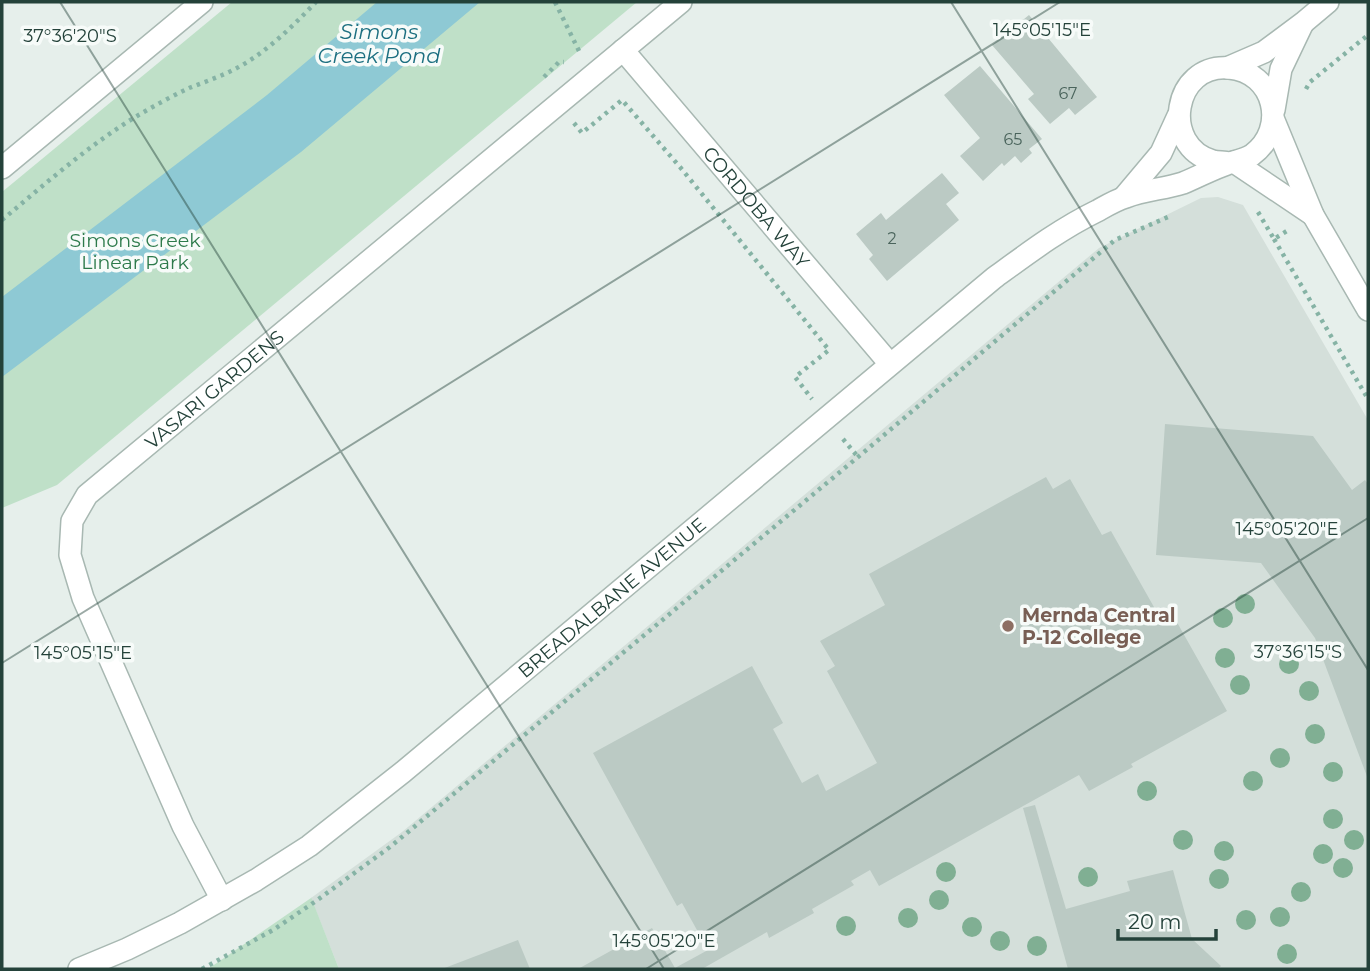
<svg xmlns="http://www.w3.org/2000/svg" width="1370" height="971" viewBox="0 0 1370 971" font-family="Montserrat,sans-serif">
  <rect width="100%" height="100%" fill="#e6efeb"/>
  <!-- built -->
  <path fill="#d4dfda" d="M1218,197L1243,205L1368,420V969H339L311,898L402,832L1099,248L1201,198Z"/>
  <!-- green -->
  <g fill="#bfe0c8">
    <path d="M232,2H637L57,485L2,508V192Z"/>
    <path d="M311,897L339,969H208L311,898Z"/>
  </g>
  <!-- water -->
  <path fill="#8ec9d4" d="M377,2H480L301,152L2,377V297L267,95Z"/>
  <!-- building -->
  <g fill="#bbcac4">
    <path d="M1029,15L1097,97L1075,115L1069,108L1050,124L1028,99L1034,94L992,45Z"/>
    <path d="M980,66L1042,139L1029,149L1032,153L1021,163L1015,156L1004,166L1002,163L983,181L960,156L980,138L944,95Z"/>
    <path d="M942,173L959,193L946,204L959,220L887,281L869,259L873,255L856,234L881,213L886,220Z"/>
    <path d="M1165,424L1313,436L1352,490L1365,480L1368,484V779L1315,638L1261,563L1156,555Z"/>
    <path d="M1046,477L1053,489L1070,479L1102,535L1111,531L1163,623L1174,617L1227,711L1131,764L1133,767L1089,791L1079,775L879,886L870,870L851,881L854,885L812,909L814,913L769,938L767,932L702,969H578L652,928L675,968L708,950L682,903L677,906L593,753L752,666L783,723L773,729L802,783L818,774L826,791L877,763L827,671L835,666L820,641L885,605L869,574Z"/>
    <path d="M1035,805L1066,909L1130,891L1127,881L1173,870L1192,939L1221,966L1218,969H1068L1023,808Z"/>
    <path d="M518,940L530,969H442Z"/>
  </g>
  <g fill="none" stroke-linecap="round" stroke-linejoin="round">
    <!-- minor casing -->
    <g stroke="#a8b8b2" stroke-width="24">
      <g id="minor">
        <path id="s1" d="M623,50L890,364"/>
        <path d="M1227,68L1264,52L1303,23L1328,2"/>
        <path d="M1274,110L1281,69L1302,25"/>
        <path d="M1273,118L1313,215L1368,310"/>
        <path d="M1234,162L1313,215"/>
        <path d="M2,168L202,2"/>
        <path d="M1124,197L1161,153L1178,116"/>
        <path id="s2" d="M222,900L183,826L83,598L70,555L72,521L87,495L681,2"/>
        <path id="s3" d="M79,969L127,949L180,923L256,880L309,846L403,772L994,278C1027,254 1060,229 1097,211C1106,206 1116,200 1126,197C1144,190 1164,189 1183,183C1198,177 1212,169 1227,164C1235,161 1244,160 1252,155C1288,129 1275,72 1229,68C1173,63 1160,146 1213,161C1218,162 1224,162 1229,163"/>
      </g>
    </g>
    <!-- path -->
    <g stroke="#86b3a5" stroke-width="4.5" stroke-dasharray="3.5 5" stroke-linecap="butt">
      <path d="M555,2L580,53"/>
      <path d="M544,77L559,62H564"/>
      <path d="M1306,89L1310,82L1368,35"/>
      <path d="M574,123L582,133L622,100L680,167L829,350L795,377L812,399"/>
      <path d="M1258,212L1274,239L1290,229"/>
      <path d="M2,220C45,184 89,145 137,116C154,106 172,96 189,88C202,83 216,78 229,72C263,56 290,29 316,2"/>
      <path d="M1274,239L1368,399"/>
      <path d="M843,439L858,457"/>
      <path d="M202,969L273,930L316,901L390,847L858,457L1115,240L1168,217"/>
    </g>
    <!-- minor -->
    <use href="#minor" stroke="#fff" stroke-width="21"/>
  </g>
  <!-- trees -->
  <g fill="#80af93">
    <circle cx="1245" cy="604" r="10"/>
    <circle cx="1223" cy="618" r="10"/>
    <circle cx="1225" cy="658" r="10"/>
    <circle cx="1289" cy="664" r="10"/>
    <circle cx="1240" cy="685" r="10"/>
    <circle cx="1309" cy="691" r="10"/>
    <circle cx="1315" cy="734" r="10"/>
    <circle cx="1280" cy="758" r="10"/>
    <circle cx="1333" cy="772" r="10"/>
    <circle cx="1253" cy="781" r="10"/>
    <circle cx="1147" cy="791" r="10"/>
    <circle cx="1333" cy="819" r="10"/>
    <circle cx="1183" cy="840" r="10"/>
    <circle cx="1354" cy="840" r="10"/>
    <circle cx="1224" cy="851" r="10"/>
    <circle cx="1323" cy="854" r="10"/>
    <circle cx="1343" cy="868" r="10"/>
    <circle cx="946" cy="872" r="10"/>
    <circle cx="1088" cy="877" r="10"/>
    <circle cx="1219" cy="879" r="10"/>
    <circle cx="1301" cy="892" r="10"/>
    <circle cx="939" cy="900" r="10"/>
    <circle cx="1280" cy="917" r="10"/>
    <circle cx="908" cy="918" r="10"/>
    <circle cx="1246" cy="920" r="10"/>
    <circle cx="846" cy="926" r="10"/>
    <circle cx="972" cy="927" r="10"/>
    <circle cx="1000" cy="941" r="10"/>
    <circle cx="1037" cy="946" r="10"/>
    <circle cx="1287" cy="954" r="10"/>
  </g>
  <!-- ticks -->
  <path fill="none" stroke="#24423a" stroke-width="2" stroke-opacity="0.45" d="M60,2L664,969M951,2L1368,670M2,663L1060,2M646,969L1368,518"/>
  <!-- markers -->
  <circle fill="#8d6e63" stroke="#f7fbf9" stroke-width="2.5" cx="1008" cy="626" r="7"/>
  <g text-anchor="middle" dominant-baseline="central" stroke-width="7" stroke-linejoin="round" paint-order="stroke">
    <!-- number labels -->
    <g font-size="16" fill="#4a645c">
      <text x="1068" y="93">67</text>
      <text x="1013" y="139">65</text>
      <text x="892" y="238">2</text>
    </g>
    <!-- street labels -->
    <g font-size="19" fill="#24423a" stroke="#f7fbf9">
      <text stroke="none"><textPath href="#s1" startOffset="206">CORDOBA WAY</textPath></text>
      <text stroke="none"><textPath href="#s2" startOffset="607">VASARI GARDENS</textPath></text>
      <text stroke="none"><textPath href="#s3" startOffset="653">BREADALBANE AVENUE</textPath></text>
    </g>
    <!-- park labels -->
    <g font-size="19" fill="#2d7a4b" stroke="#f7fbf9">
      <text x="135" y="240">Simons Creek<tspan x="135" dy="22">Linear Park</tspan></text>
    </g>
    <!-- education labels -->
    <g font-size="19" font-weight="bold" fill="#785e54" stroke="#f7fbf9" text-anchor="start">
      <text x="1022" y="615">Mernda Central<tspan x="1022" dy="22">P-12 College</tspan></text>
    </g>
    <!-- water labels -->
    <g font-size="21" font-style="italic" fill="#1c6f80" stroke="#f7fbf9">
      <text x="379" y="31">Simons<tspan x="379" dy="24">Creek Pond</tspan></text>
    </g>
  </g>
  <g font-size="18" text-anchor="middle" fill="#24423a" stroke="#f7fbf9" stroke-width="7" stroke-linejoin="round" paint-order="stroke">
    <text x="1042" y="36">145°05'15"E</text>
    <text x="70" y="42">37°36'20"S</text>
    <text x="1287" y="535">145°05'20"E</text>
    <text x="1298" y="658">37°36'15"S</text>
    <text x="83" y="659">145°05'15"E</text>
    <text x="664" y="947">145°05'20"E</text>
  </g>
  <!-- border -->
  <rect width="1370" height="971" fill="none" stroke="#24423a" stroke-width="7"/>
  <!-- scale -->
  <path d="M1118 929v10h98v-10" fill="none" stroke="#24423a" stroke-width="3.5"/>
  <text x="1128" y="929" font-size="21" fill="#24423a" stroke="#f7fbf9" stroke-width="5" paint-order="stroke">20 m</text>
</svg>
